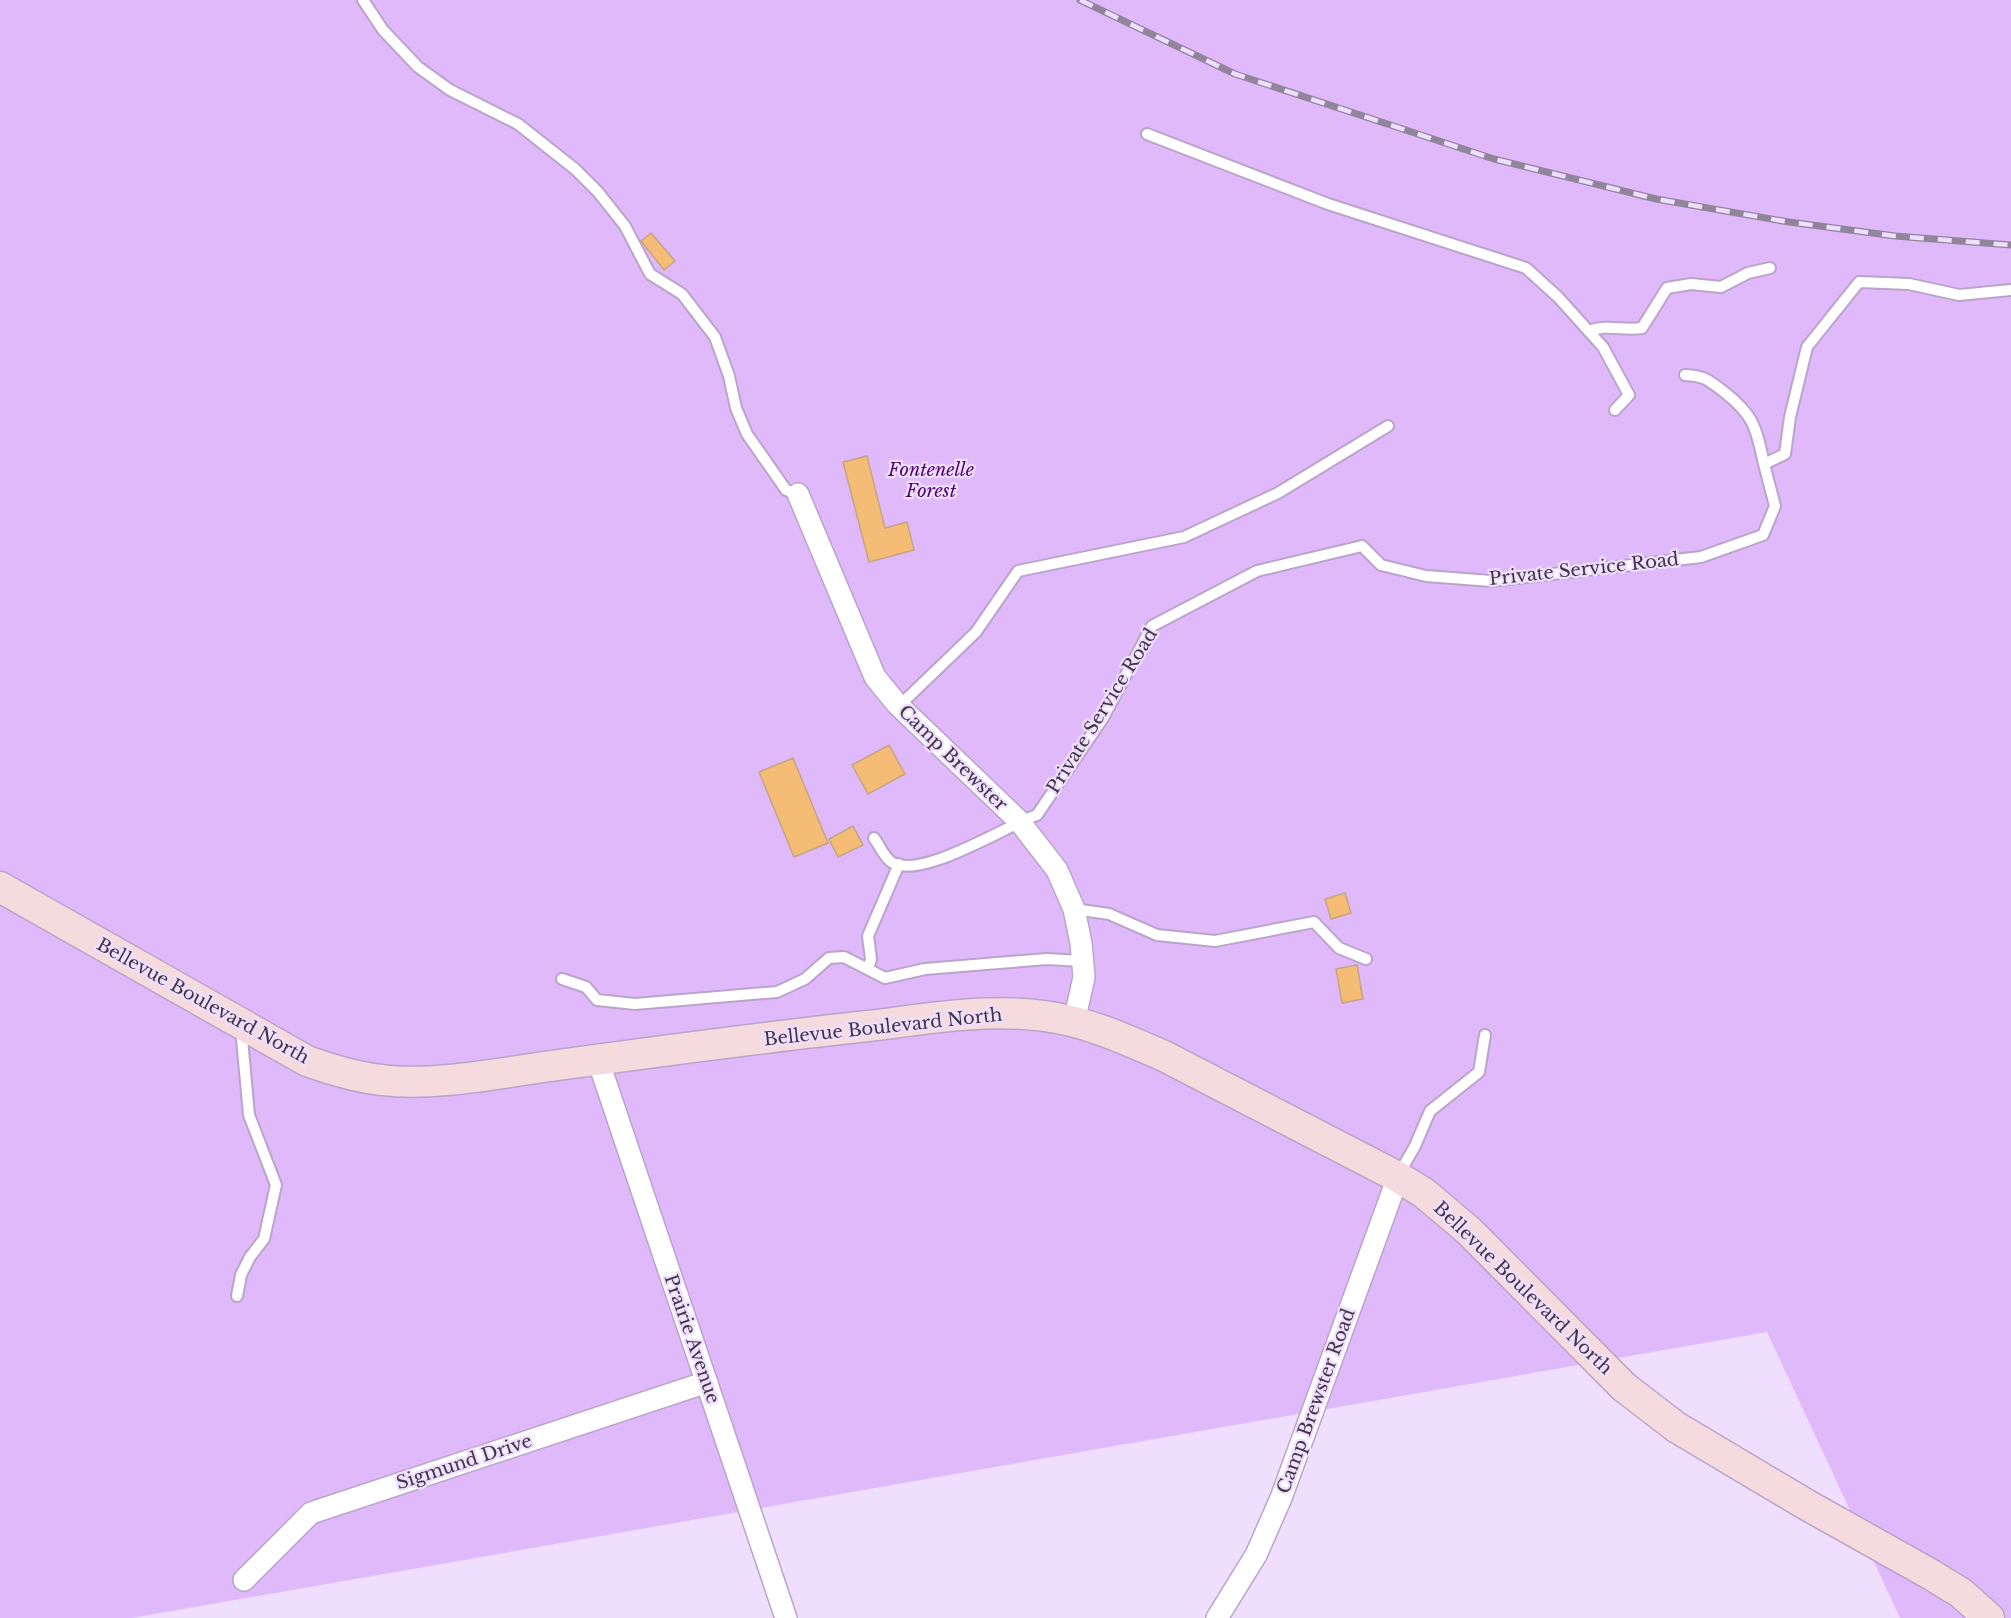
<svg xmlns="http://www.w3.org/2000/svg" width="2011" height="1618" viewBox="0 0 2011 1618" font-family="'Libre Baskerville',serif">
  <rect width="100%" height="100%" fill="#f0defe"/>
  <!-- green -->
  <path fill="#e0b9fb" d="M0,0H2011V1618H1900L1767,1332L132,1618H0Z"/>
  <!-- building -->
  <g fill="#f5bc75" stroke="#c2a582" stroke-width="1.5">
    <path d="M651,233L675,261L664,270L641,241Z"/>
    <path d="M867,456L885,528L907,522L914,550L869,562L843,462Z"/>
    <path d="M889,745L905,774L868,794L852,765Z"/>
    <path d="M793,758L828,843L794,857L759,772Z"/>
    <path d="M853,826L863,845L838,857L829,839Z"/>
    <path d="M1345,893L1351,913L1331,919L1325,899Z"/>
    <path d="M1357,965L1363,999L1342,1003L1336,969Z"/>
  </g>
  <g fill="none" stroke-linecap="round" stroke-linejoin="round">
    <!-- lane casing -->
    <g stroke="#baa4ca" stroke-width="14">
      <g id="lane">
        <path d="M363,0L383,30L418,67L450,90L518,124L575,169L598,192L625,226L650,274L682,294L715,337L729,376L736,408L747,434L786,490L798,494"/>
        <path d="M1147,134L1328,204L1526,268L1558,297L1603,347L1629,395L1615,410"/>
        <path d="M1589,331C1607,324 1623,331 1642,328L1667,288L1691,284L1721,287L1748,273L1770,268"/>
        <path d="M1685,375C1705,376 1708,380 1723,391C1754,415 1756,427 1764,464"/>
        <path d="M899,706L976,632L1018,571L1184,537L1278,493L1388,426"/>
        <path d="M874,838C879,845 884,856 890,861C917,883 1007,825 1037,815L1103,718L1152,626L1257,571L1362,546L1381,565L1426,576L1491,581L1701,557L1763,535L1775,506L1764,464L1785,454L1790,417L1807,347L1859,282L1909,284L1959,295L2011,290"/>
        <path d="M1074,909L1109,914L1157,935L1215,941L1314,922L1339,948L1366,959"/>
        <path d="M868,969L871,959L868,936L899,864"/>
        <path d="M562,979L586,987L597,1000L635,1004L777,992L805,979L829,958L844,957L885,978L925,969L1047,959L1082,961"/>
        <path d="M1399,1174L1415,1146L1430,1111L1479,1072L1485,1035"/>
        <path d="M237,1296L241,1275L250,1257L264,1239L276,1185L249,1115L241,1028"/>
      </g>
    </g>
    <!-- street casing -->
    <g stroke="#baa4ca" stroke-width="24">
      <g id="street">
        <path d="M798,494L875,677L897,704L1019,821L1057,870L1074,909L1081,943L1084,977L1074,1022"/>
        <path d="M598,1060L786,1618"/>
        <path d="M244,1580L311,1513L707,1382"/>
        <path d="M1217,1618L1256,1555L1281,1498L1398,1177"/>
      </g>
    </g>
    <!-- secondary casing -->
    <g stroke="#baa4ca" stroke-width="33">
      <path id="secondary" d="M0,887L307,1061C332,1070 355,1077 382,1080C433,1087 505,1072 558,1065C661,1051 764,1037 868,1026C926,1019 986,1008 1044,1016C1086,1021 1127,1040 1164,1056L1398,1177L1424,1193L1469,1231L1624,1387L1676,1427L1807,1505L1930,1574L1961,1593L1989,1618"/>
    </g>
    <!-- lane -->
    <use href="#lane" stroke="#fff" stroke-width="10"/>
    <!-- street -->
    <use href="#street" stroke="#fff" stroke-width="21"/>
    <!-- secondary -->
    <use href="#secondary" stroke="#f5dbde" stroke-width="30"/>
    <!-- rail casing -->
    <g stroke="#91849b" stroke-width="7">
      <path id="rail" d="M1080,0L1235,74L1494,159L1656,199L1789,222L1895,236L2011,245"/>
    </g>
    <!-- rail -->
    <use href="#rail" stroke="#f0defe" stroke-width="4.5" stroke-dasharray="14" stroke-linecap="butt"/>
  </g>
  <g text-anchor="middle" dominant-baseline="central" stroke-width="4.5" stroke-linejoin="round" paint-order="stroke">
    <!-- park labels -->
    <g font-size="18" font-style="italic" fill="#500071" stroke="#f0defe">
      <text x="931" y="470">Fontenelle<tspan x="931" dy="21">Forest</tspan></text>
    </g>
    <!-- street labels -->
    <g font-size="18" fill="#3f3545" stroke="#f0defe">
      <text transform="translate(1584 569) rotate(-6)">Private Service Road</text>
      <text transform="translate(1102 711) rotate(-58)">Private Service Road</text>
      <text transform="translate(953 758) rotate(44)">Camp Brewster</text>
      <text transform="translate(203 1001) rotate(29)">Bellevue Boulevard North</text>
      <text transform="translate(883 1027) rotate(-6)">Bellevue Boulevard North</text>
      <text transform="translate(1523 1288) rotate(44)">Bellevue Boulevard North</text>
      <text transform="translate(692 1339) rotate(71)">Prairie Avenue</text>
      <text transform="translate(1316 1401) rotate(-70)">Camp Brewster Road</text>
      <text transform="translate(464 1462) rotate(-18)">Sigmund Drive</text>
    </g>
  </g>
</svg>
